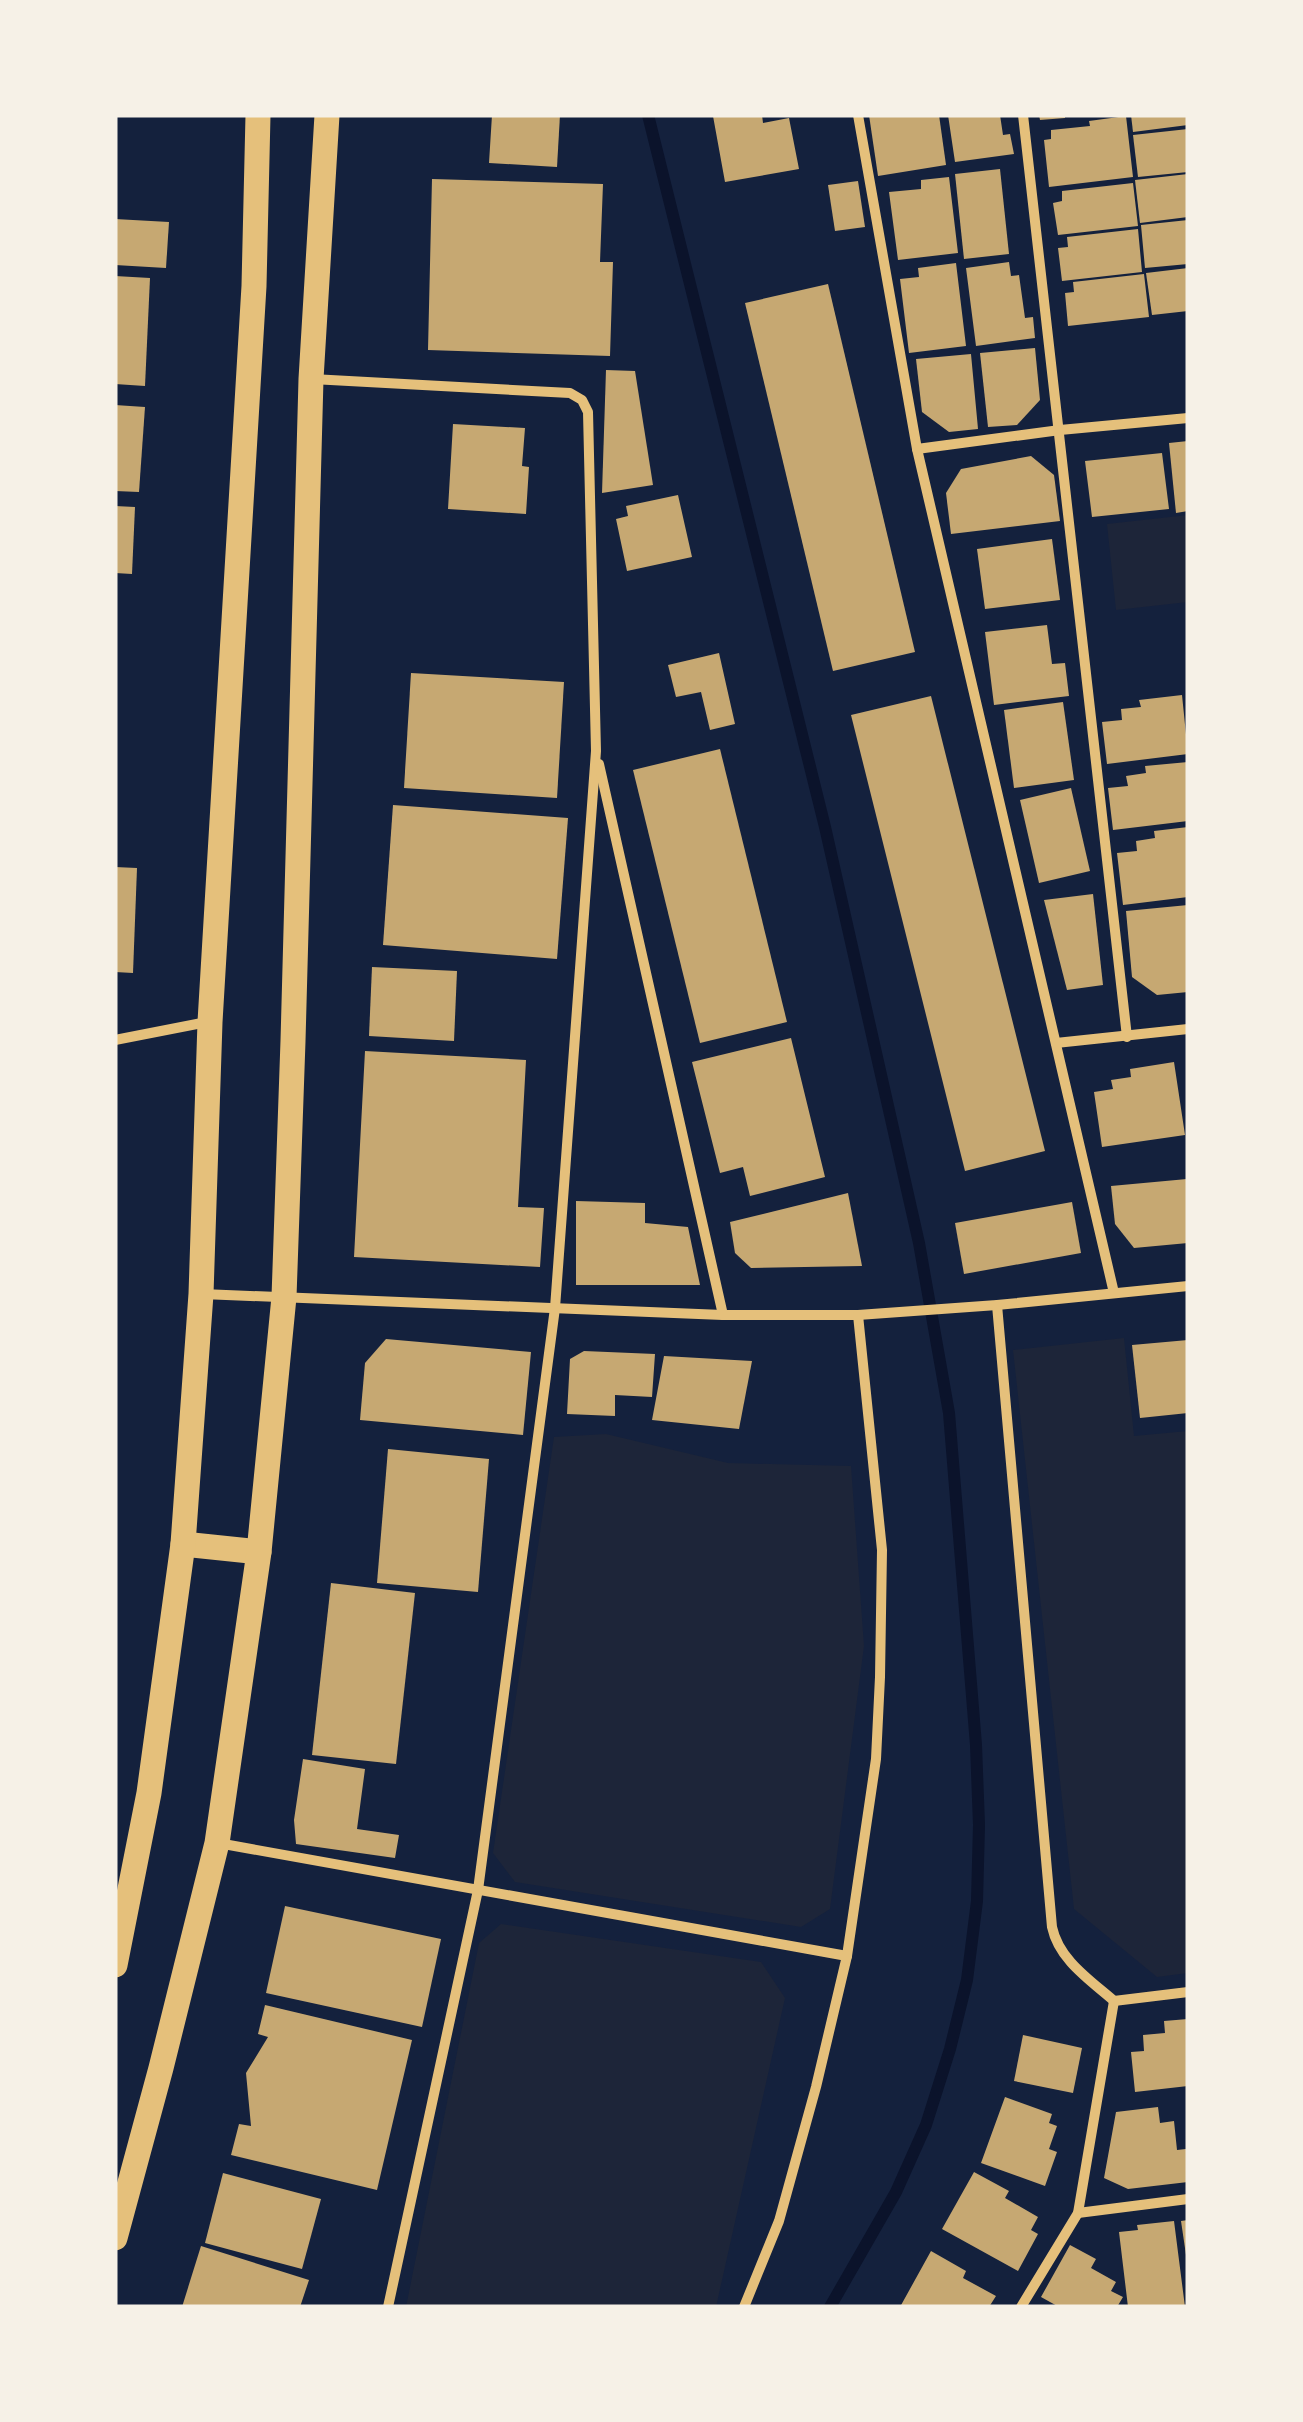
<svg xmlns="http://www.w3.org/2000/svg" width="1303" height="2422" viewBox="0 0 1303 2422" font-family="'Archivo Narrow',sans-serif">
  <rect width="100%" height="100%" fill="#14213d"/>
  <!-- green -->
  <g fill="#1d2539">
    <path d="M1188,515V602L1116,610L1107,524Z"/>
    <path d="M1124,1338L1134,1436L1188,1431V1973L1157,1977L1074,1909L1013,1350Z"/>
    <path d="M606,1434L728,1463L851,1466L864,1646L830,1909L801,1927L515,1882L493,1853L554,1437Z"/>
    <path d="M501,1924L761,1962L785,1998L716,2307H406L479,1943Z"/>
  </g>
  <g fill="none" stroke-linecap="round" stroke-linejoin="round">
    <!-- stream -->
    <path stroke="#0b132b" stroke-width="12" d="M648,115L825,827L919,1243L949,1413L976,1745L979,1825L977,1901L967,1980L950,2049L926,2125L896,2192L830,2307"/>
  </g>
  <!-- building -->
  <g fill="#c6a872">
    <path d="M492,115H560L557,167L489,163Z"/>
    <path d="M717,115H762L763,123L789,118L799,169L725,182L713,116Z"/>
    <path d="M869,115H939L946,165L878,176Z"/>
    <path d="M948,115H1000L1003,135L1010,134L1014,154L955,162Z"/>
    <path d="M1039,115H1065V118L1040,120Z"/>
    <path d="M1131,115H1188V125L1133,132Z"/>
    <path d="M1126,116L1133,177L1049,187L1044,140L1051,139V130L1090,126L1089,121Z"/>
    <path d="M1188,129V172L1138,177L1133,135Z"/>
    <path d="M1000,169L1009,254L964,259L955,174Z"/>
    <path d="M1188,174V217L1140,223L1135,180Z"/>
    <path d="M949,177L958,253L898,260L889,192L921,189V180Z"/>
    <path d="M432,179L603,184L600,262H613L610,356L428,350Z"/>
    <path d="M858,181L865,227L835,231L828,185Z"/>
    <path d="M1133,183L1138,226L1058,235L1053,203L1062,201V191Z"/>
    <path d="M115,219L169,222L166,268L115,265Z"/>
    <path d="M1188,220V264L1145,268L1141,225Z"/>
    <path d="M1138,229L1142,272L1062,281L1058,248L1068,247L1067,237Z"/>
    <path d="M1009,262L1011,276L1019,275L1025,318L1033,317L1035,338L976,346L966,268Z"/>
    <path d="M956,263L966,346L909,353L900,279L919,277L918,268Z"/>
    <path d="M1188,268V311L1152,315L1146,273Z"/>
    <path d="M1144,274L1149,317L1068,326L1065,293L1074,292L1073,282Z"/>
    <path d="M115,276L150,278L145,386L115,384Z"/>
    <path d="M828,284L915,652L833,671L745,303Z"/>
    <path d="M1035,348L1040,400L1017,425L988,427L980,353Z"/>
    <path d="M971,354L978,429L949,432L922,412L916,359Z"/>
    <path d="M606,370L635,371L653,485L602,493Z"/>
    <path d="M115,405L145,407L139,492L115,491Z"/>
    <path d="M453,424L525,428L522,466L529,467L526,514L448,509Z"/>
    <path d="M1188,441V511L1176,513L1169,443Z"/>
    <path d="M1162,453L1169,509L1092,517L1085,461Z"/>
    <path d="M1031,456L1054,475L1060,521L951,534L946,493L961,469Z"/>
    <path d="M678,495L692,557L627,571L616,519L628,516L626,506Z"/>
    <path d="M115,506L135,507L132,574L115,573Z"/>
    <path d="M1052,539L1060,600L985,609L977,549Z"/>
    <path d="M1047,625L1052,664L1065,663L1069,696L994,705L985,632Z"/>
    <path d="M719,653L735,724L710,730L701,692L676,697L668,665Z"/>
    <path d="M411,673L564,682L557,798L404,788Z"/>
    <path d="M1182,695L1188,754L1107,764L1102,722L1122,720L1121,709L1141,707L1139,700Z"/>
    <path d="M931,696L1045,1151L965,1171L851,715Z"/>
    <path d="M1063,702L1074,780L1014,788L1004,710Z"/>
    <path d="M720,749L787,1022L700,1043L633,770Z"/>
    <path d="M1188,762V821L1113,830L1108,788L1128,786L1126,776L1146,773L1145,766Z"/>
    <path d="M1071,788L1090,871L1039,883L1020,800Z"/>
    <path d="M393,805L568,818L557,959L383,945Z"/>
    <path d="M1188,827V897L1123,905L1117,853L1137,851L1136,841L1155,838L1154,831Z"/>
    <path d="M115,867L137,868L133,973L115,972Z"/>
    <path d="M1093,894L1103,985L1067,990L1044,900Z"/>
    <path d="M1188,905V992L1157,995L1132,977L1126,911Z"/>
    <path d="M372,967L457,971L454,1041L369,1036Z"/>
    <path d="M791,1038L825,1177L750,1196L743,1167L720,1173L692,1062Z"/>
    <path d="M365,1051L526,1060L518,1207L544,1208L540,1267L354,1257Z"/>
    <path d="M1174,1062L1185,1135L1102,1147L1094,1092L1113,1089L1111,1080L1131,1077L1130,1069Z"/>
    <path d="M1187,1179L1188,1243L1134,1248L1115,1224L1111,1186Z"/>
    <path d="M848,1193L862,1266L751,1268L735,1253L730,1222Z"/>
    <path d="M576,1201L645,1203V1223L688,1227L700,1285H576Z"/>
    <path d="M1072,1202L1081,1253L964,1274L955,1223Z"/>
    <path d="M386,1339L531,1352L523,1435L360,1420L365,1363Z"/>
    <path d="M1188,1340V1413L1140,1418L1132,1345Z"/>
    <path d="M584,1351L655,1354L652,1397L615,1395V1416L567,1414L570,1359Z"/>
    <path d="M664,1356L752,1361L739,1429L652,1420Z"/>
    <path d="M388,1449L489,1459L478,1592L377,1583Z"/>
    <path d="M331,1583L415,1593L396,1764L312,1755Z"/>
    <path d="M303,1759L365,1769L357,1829L399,1835L395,1858L296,1844L294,1820Z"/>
    <path d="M285,1906L441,1939L422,2027L266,1993Z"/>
    <path d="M265,2005L412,2040L377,2190L231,2155L239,2124L251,2126L246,2073L268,2037L258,2034Z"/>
    <path d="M1188,2019V2086L1135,2092L1131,2052L1144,2051L1143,2035L1165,2033L1164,2021Z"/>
    <path d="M1023,2035L1082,2048L1073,2093L1014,2081Z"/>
    <path d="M1005,2097L1052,2114L1049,2123L1057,2126L1049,2149L1057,2152L1045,2186L981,2163Z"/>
    <path d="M1158,2107L1160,2123L1174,2121L1177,2150L1186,2149L1188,2182L1128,2189L1104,2178L1116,2112Z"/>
    <path d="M974,2172L1009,2191L1005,2198L1038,2217L1031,2230L1038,2234L1018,2271L942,2229Z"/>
    <path d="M223,2173L321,2199L302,2269L205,2243Z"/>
    <path d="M1188,2220V2255H1186L1181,2221Z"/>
    <path d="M1174,2221L1185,2307H1128L1119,2232L1138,2230L1137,2225Z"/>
    <path d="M1070,2245L1096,2259L1091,2268L1116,2282L1111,2291L1123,2297L1117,2307H1059L1041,2297Z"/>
    <path d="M201,2246L309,2280L300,2307H182Z"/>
    <path d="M931,2251L966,2271L963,2278L996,2296L989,2307H900Z"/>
  </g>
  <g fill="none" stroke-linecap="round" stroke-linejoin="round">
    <!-- minor -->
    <g stroke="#e5c07b" stroke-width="10">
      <path d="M858,115L917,449L1114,1293"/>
      <path d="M1023,115L1127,1037"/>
      <path d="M312,379L570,393L582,400L588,412L596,751L555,1308L478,1890L388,2307"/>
      <path d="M917,449L1060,430L1188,418"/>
      <path d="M599,764L723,1315"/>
      <path d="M115,1040L207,1022"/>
      <path d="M1056,1043L1188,1029"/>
      <path d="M202,1294L723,1315H858L997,1305L1188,1286"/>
      <path d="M997,1305L1052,1927C1059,1960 1090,1980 1114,2001"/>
      <path d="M218,1843L847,1956"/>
      <path d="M1114,2001L1188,1992"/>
      <path d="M1078,2213L1188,2199"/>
      <path d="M744,2307L779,2221L816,2087L847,1956L876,1759L880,1677L882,1550L858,1315"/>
      <path d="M1021,2307L1078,2213L1114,2001"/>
    </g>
    <!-- primary -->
    <g stroke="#e5c07b" stroke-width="25">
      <path d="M183,1544L259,1552"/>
      <path d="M115,1965L149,1793L183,1544L201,1294L210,1022L254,286L258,115"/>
      <path d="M115,2238L161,2068L217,1843L259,1552L284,1297L293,1041L311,379L327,115"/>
    </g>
  </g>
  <!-- border -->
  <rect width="1303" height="2422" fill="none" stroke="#f6f1e7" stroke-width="235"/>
</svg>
